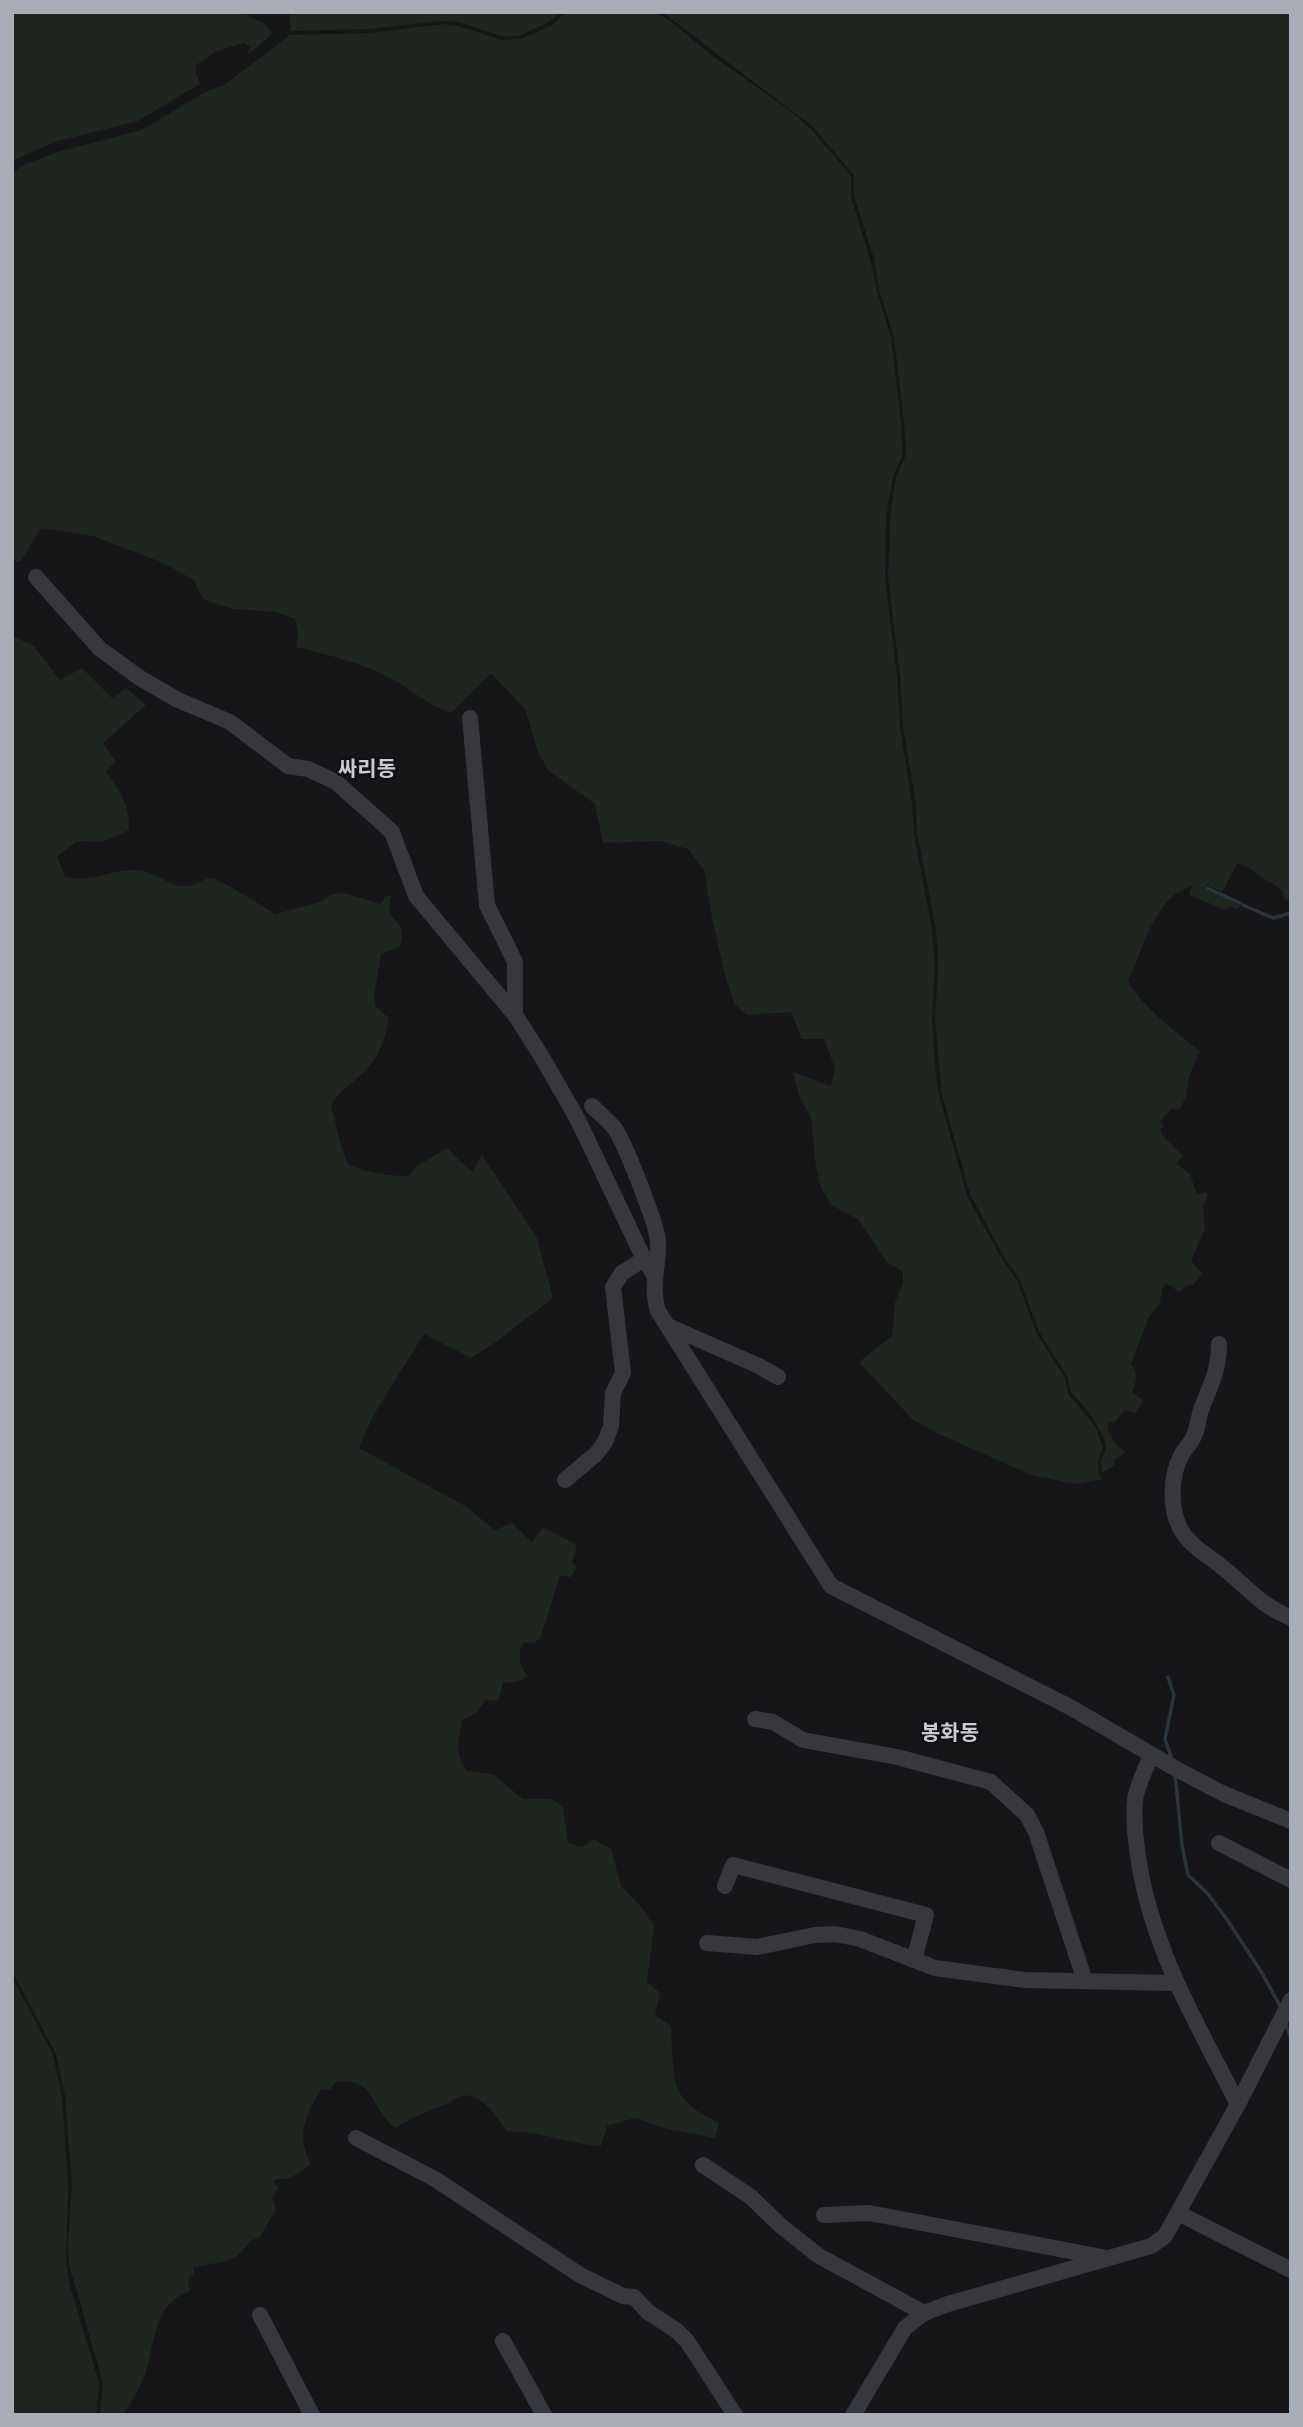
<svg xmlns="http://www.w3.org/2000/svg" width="1303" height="2427" viewBox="0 0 1303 2427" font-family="Overpass,'Noto Sans KR',sans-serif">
  <rect width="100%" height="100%" fill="#161618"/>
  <!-- green -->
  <g fill="#1e261f">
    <path d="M12,12H242L266,25L272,34L247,56L250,47L244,43L217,51L196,65V74L200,84L138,121L58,141L12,161Z"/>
    <path d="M289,12H561L549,22L519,36H502L458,22L444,21L368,29L291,31Z"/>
    <path d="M566,12H655L672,22L711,55L788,109L810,128L851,176V197L870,259L877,291L891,337L901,423L903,455L893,476L886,519L885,577L897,677L900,727L912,803L914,834L932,930L935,967L932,1020L936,1077L939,1095L967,1196L1002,1259L1017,1280L1037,1334L1065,1378L1068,1394L1096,1427L1103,1449C1098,1458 1095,1469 1102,1479L1076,1484L1031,1475L937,1433L913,1420L859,1362L892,1336L895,1302L903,1284V1272L887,1262L859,1220L831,1205L821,1188L816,1168L811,1117L799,1096L793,1072L831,1086L835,1068L824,1039H802L791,1012L747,1015L735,1005L726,979L712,918L704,870L688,849L660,841L603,843L595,804L548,770L538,752L525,709L491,673L451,713C429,705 413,692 394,680C364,663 329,655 296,647L298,634L295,619L276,612L233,609L203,599L194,580L161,562L93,536L41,528L20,562L12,560V173L23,165L61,151L142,130L205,92L224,85L290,35L369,33L444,24L458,26L502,40L520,39L551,26Z"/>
    <path d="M662,12H1291V902L1284,899L1283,891L1244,865L1237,864L1222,892L1207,885L1204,888L1240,905L1238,909L1229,906L1226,910L1189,895L1192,886C1153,897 1145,948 1128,980C1134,999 1182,1038 1200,1051L1189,1076L1186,1098L1179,1109L1172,1108L1160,1121L1164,1127L1160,1129L1162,1135L1183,1156L1176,1163L1190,1174L1197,1194L1206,1192L1208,1195L1203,1207L1205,1228L1191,1261L1202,1273L1193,1285L1186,1286L1179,1292L1166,1283L1162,1289L1160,1303L1148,1319L1131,1364C1139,1372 1136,1383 1132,1392L1143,1400L1136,1413L1125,1410L1115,1422L1109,1423L1107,1429L1117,1446L1124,1450V1454L1114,1460L1115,1465L1102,1473L1101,1460L1106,1449L1104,1438L1091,1415L1071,1392L1067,1376L1040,1333L1019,1279L1004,1257L970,1194L942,1095L935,1020L938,967L936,929L917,833L916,803L903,727L900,676L888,577L890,519L896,477L906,455L904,423L894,337L879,291L874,258L854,196V175L812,126Z"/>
    <path d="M12,636L34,646L60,680L82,668L112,698L126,688L146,705L103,743L116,762L106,771C120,793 130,803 129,830L102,842L77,841L57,857L65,877C72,878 79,879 86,878C104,876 121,869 139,870C154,872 168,884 179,886C195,888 199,880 210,878C218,877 265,908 275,914L320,902L332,894L345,893L380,904L385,897L391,895L389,913C400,925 405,929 400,946L381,954L374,996L376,1007L389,1018C386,1039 378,1059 362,1074C350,1085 338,1092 331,1106C337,1126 339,1146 349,1165C370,1173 387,1176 409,1176L417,1166L447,1148L472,1172L482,1155L537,1238L553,1298L496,1342L471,1358L424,1334L373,1416L359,1448L465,1506L495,1530L512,1523L532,1542L543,1527L577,1545L572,1562L577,1567L571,1577L560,1576L541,1636L535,1643L523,1642C518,1656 518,1664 528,1676L517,1682L503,1683L498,1701L486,1700L476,1713L462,1720C459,1740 453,1755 468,1771L493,1774L523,1799H551L563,1806L568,1843L582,1847L594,1839L611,1849L621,1886L642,1908L654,1926L647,1982L660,1993L655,2015L671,2026C672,2043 672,2072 677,2087C683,2104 704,2116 719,2123L715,2138L664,2128L635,2118L607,2126L601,2146C569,2145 539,2130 508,2132C497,2119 482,2091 461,2096C455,2097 453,2102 447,2104C429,2111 413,2116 396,2128C369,2110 378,2077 336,2082L330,2090L321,2089C306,2116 295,2134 311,2164C301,2172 290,2181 276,2179L273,2182L278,2188L272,2198L276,2209L260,2237L252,2240L237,2256L222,2262L193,2267L194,2273L188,2280L190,2291C152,2305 156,2341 145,2375C140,2388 131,2401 124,2415H100L103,2383L69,2264L68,2244L72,2186L65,2096L56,2054L12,1971Z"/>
    <path d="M12,1977L53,2055L62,2097L68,2186L66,2264L69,2283L99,2383L96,2415H12Z"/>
  </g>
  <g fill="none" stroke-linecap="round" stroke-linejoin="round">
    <!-- stream -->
    <g stroke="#2c353c" stroke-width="3.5">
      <path d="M1207,888L1240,903"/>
      <path d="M1243,905L1273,918L1291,913"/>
      <path d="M1168,1677L1174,1695L1165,1739L1172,1760"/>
      <path d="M1175,1774L1182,1845L1188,1875L1208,1894L1228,1921L1262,1973L1281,2008"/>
      <path d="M1285,2022L1291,2039"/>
    </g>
    <!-- minor -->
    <g stroke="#37383d" stroke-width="16">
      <path d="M36,577L100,649L140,678L178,700L230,722L288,766L308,769L336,782L392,832L416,896L515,1015L542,1057L578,1120L644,1259L655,1276"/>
      <path d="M470,718L487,905L515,962V1015"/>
      <path d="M592,1106C599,1113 609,1121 615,1129C625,1143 657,1225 658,1241C659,1267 650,1285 658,1311L831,1586L1070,1707L1178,1770L1224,1794L1291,1821"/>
      <path d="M668,1326L759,1366L778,1377"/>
      <path d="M1219,1344C1219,1372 1210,1385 1201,1410C1198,1419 1198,1427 1194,1436C1191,1443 1186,1448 1182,1454C1169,1477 1169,1515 1185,1536C1195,1549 1210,1557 1222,1567C1249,1588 1258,1604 1291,1618"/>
      <path d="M565,1480L596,1454L605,1442L611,1426L613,1393L623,1373L613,1287L622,1273L644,1259"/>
      <path d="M755,1719L773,1722L803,1740L897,1757L991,1782L1027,1815L1036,1832L1085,1981"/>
      <path d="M1151,1755C1146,1769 1137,1785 1135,1800C1133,1822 1136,1842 1139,1863C1153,1950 1198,2026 1238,2104"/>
      <path d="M1219,1843L1291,1880"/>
      <path d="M725,1886L733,1865L926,1915L914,1960"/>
      <path d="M707,1943L757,1947L815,1935L835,1934L860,1939L935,1968L1025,1980L1176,1983"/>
      <path d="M356,2138L435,2179L580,2275L623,2296L634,2297L648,2312L677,2331L687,2341L735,2415"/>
      <path d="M703,2165L751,2197L781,2226L819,2256L924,2313"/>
      <path d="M1178,2213L1291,2270"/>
      <path d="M824,2215L869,2213L1102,2257"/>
      <path d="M260,2315L312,2415"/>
      <path d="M503,2341L544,2415"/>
      <path d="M853,2415L905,2328L924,2313L948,2304L1151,2246L1165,2236L1238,2104L1291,2000"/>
    </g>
  </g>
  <g text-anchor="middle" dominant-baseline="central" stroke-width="5" stroke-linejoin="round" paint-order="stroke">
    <!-- quarter labels -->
    <g font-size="21" font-weight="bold" fill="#c9ccd4" stroke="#111113">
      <text x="367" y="770">싸리동</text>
      <text x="950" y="1734">봉화동</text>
    </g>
  </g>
  <!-- border -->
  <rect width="1303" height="2427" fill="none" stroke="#a8adb8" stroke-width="28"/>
</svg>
